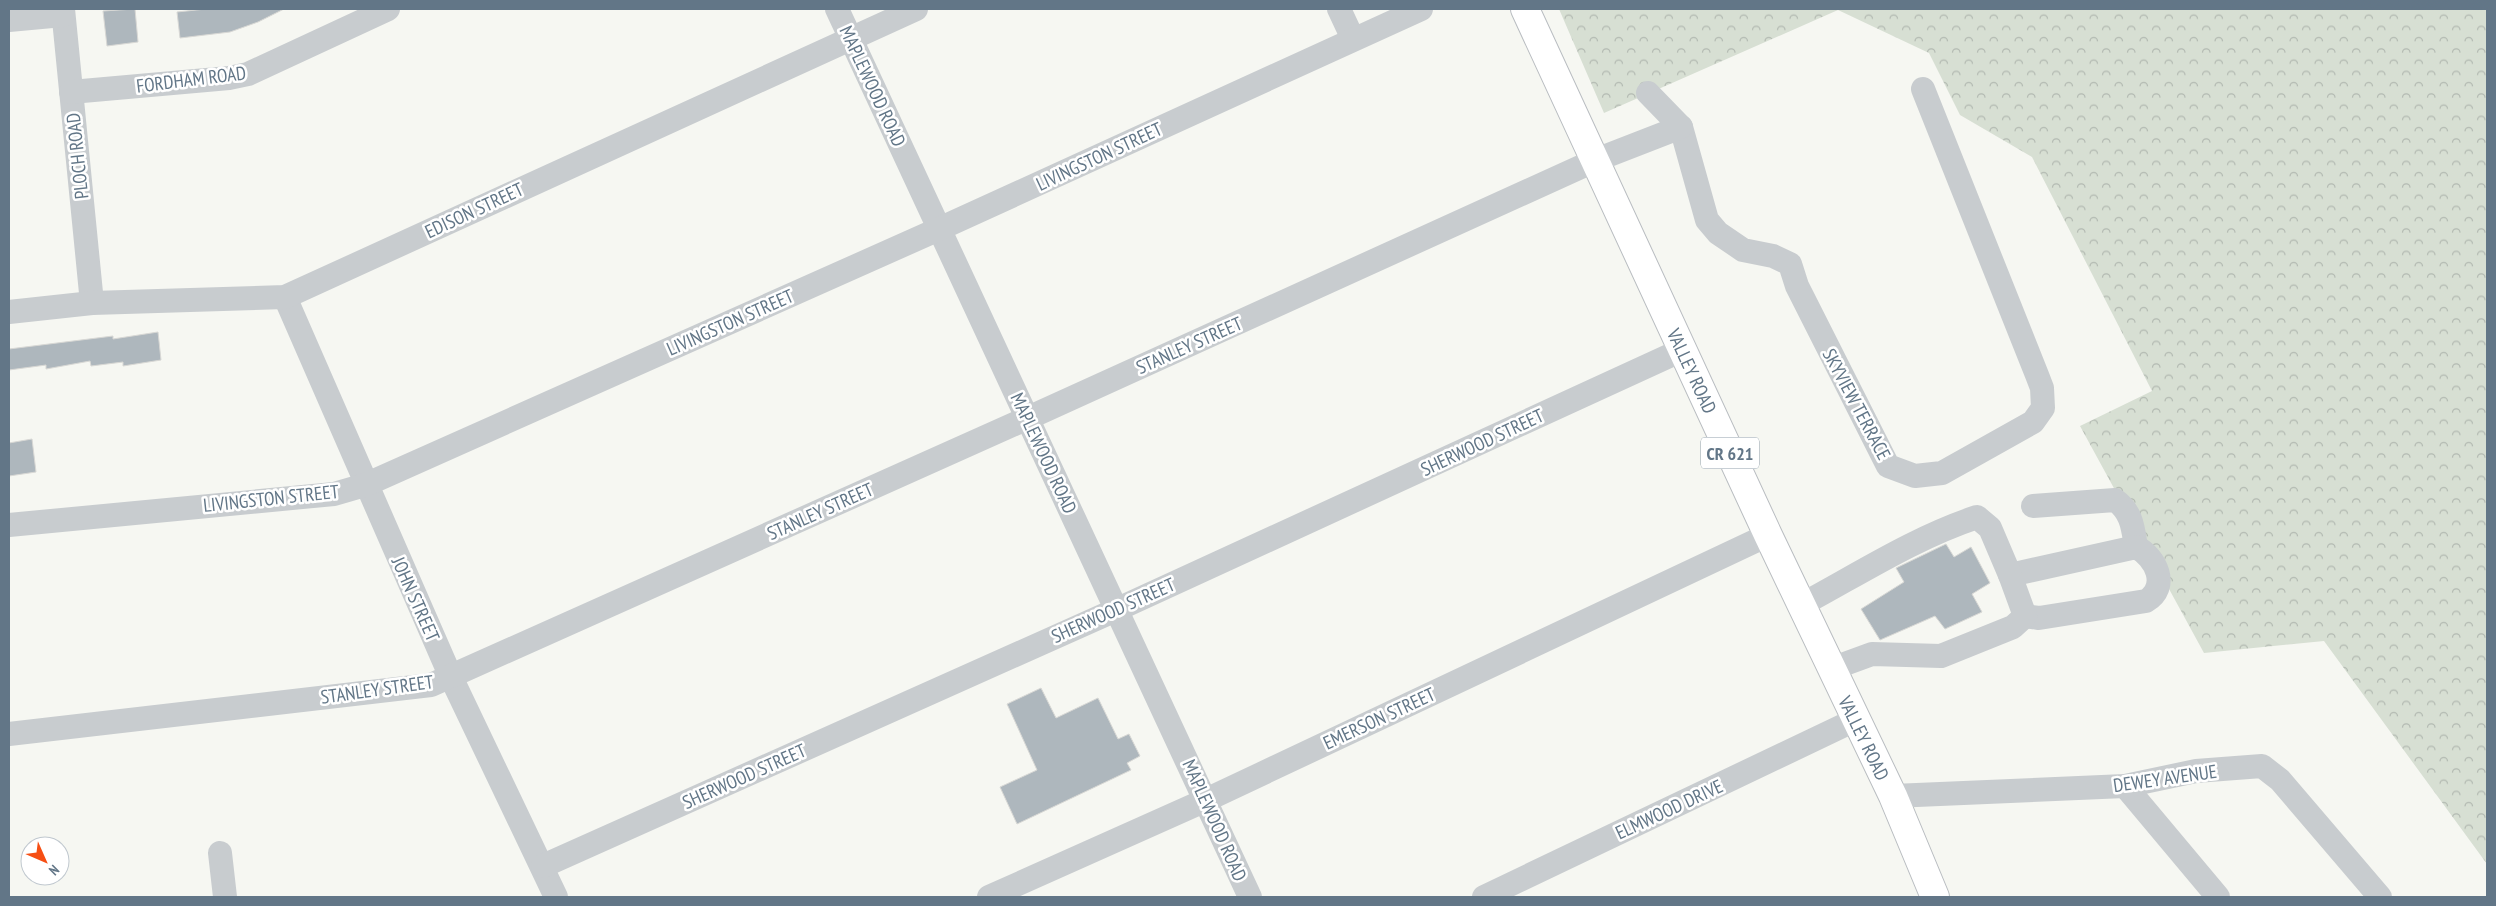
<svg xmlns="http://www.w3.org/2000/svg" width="2496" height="906" viewBox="0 0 2496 906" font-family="'PT Sans Narrow',sans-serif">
  <defs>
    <pattern id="forest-crowns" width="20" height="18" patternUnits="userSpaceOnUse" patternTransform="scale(1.25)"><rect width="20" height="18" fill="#d7dfd3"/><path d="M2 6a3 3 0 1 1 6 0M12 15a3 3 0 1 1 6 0" fill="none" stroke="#b2b9b1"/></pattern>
  </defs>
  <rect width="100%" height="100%" fill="#f6f7f2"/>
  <!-- forest -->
  <path fill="url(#forest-crowns)" d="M1559,9H2487V864L2324,641L2204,653L2080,426L2152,391L2032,157L1960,115L1929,53L1838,10L1604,113Z"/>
  <!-- building -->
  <g fill="#aeb7bd" stroke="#d8d8d5">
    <path d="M135,9L138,42L107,46L103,11Z"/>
    <path d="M206,9H284L258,22L230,32L180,38L177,12Z"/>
    <path d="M158,332L161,360L123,366V362L91,366L90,361L46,369V365L9,370V349L113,336V339Z"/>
    <path d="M32,439L36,472L9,476V443Z"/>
    <path d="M1946,544L1954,557L1971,547L1990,583L1972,594L1982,612L1945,629L1935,616L1880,640L1861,609L1904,582L1896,568Z"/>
    <path d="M1041,688L1056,718L1098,698L1118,739L1129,734L1140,756L1127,763L1131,770L1017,824L1000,787L1037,770L1007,704Z"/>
  </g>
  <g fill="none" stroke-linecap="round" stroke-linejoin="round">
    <!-- major casing -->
    <g stroke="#b9bdc1" stroke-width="30">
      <path id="major" d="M1525,9L1768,535L1893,796L1935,897"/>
    </g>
    <!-- minor -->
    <g stroke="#c8cccf" stroke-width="24">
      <path d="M63,9L92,303"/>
      <path d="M837,9L1250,897"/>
      <path d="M1339,9L1353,39"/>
      <path d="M9,20L63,15"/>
      <path d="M71,92L229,78L248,74L388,9"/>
      <path d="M1681,127L1707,220L1718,233L1743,250L1773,256L1790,264L1797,286L1888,466L1915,476L1942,473L2033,422L2043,408L2042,388L2037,375L1923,89"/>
      <path d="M285,297L450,675L556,897"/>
      <path d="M9,312L92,303L285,297L916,9"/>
      <path d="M2033,506L2115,500C2132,512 2133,528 2136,547"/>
      <path d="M9,525L334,494L365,485L939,229L1421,9"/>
      <path d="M2010,575L2136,547C2156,557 2170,587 2146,601L2039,618L2025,616"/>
      <path d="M1801,605C1859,574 1914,538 1977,517L1990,528L2010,575L2025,616L2013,627L1941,656L1872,654L1831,669"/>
      <path d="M9,734L431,685L1028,418L1596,160L1681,127L1648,93"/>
      <path d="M2125,786L2218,897"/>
      <path d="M1893,796L2125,786L2196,771L2262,766L2280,780L2380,897"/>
      <path d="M220,853L225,897"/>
      <path d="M543,866L1118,609L1682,350"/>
      <path d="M989,897L1206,800L1768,535"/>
      <path d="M1484,897L1855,720"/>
    </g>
    <!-- major -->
    <use href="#major" stroke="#fff" stroke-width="28"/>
  </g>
  <g text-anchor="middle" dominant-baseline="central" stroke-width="5" stroke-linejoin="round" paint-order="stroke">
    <!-- shield labels -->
    <rect fill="#fff" stroke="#919fab" stroke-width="1" x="1701" y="437.5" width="58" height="31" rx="4"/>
    <g font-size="18" font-weight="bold" fill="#627687">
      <text x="1730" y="453">CR 621</text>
    </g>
    <!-- street labels -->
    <g font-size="19" fill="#627687" stroke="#fff">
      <text transform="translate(191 79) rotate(-7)">FORDHAM ROAD</text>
      <text transform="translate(873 86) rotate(65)">MAPLEWOOD ROAD</text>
      <text transform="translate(77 156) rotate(-96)">PLOCH ROAD</text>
      <text transform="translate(1099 156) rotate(-25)">LIVINGSTON STREET</text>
      <text transform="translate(474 210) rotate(-25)">EDISON STREET</text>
      <text transform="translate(730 322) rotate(-24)">LIVINGSTON STREET</text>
      <text transform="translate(1189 345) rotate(-24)">STANLEY STREET</text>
      <text transform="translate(1692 371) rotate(65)">VALLEY ROAD</text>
      <text transform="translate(1857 404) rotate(62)">SKYVIEW TERRACE</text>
      <text transform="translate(1482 442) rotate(-25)">SHERWOOD STREET</text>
      <text transform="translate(1044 453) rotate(65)">MAPLEWOOD ROAD</text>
      <text transform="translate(271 498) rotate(-6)">LIVINGSTON STREET</text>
      <text transform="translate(820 511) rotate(-24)">STANLEY STREET</text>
      <text transform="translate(416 599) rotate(66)">JOHN STREET</text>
      <text transform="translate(1113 610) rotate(-24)">SHERWOOD STREET</text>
      <text transform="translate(377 689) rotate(-8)">STANLEY STREET</text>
      <text transform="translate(1379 718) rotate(-25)">EMERSON STREET</text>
      <text transform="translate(1864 738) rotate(64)">VALLEY ROAD</text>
      <text transform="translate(744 776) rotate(-24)">SHERWOOD STREET</text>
      <text transform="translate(2165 778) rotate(-8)">DEWEY AVENUE</text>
      <text transform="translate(1669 809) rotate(-25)">ELMWOOD DRIVE</text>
      <text transform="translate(1215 820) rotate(66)">MAPLEWOOD ROAD</text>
    </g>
  </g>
  <!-- border -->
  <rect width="2496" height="906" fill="none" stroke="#627687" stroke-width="20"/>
  <!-- north arrow -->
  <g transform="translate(45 861) rotate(135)"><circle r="24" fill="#ffffff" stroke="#c0c8cf"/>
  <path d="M0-4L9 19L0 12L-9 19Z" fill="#f64e13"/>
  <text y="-8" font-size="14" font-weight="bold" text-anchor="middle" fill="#627687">N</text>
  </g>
</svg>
